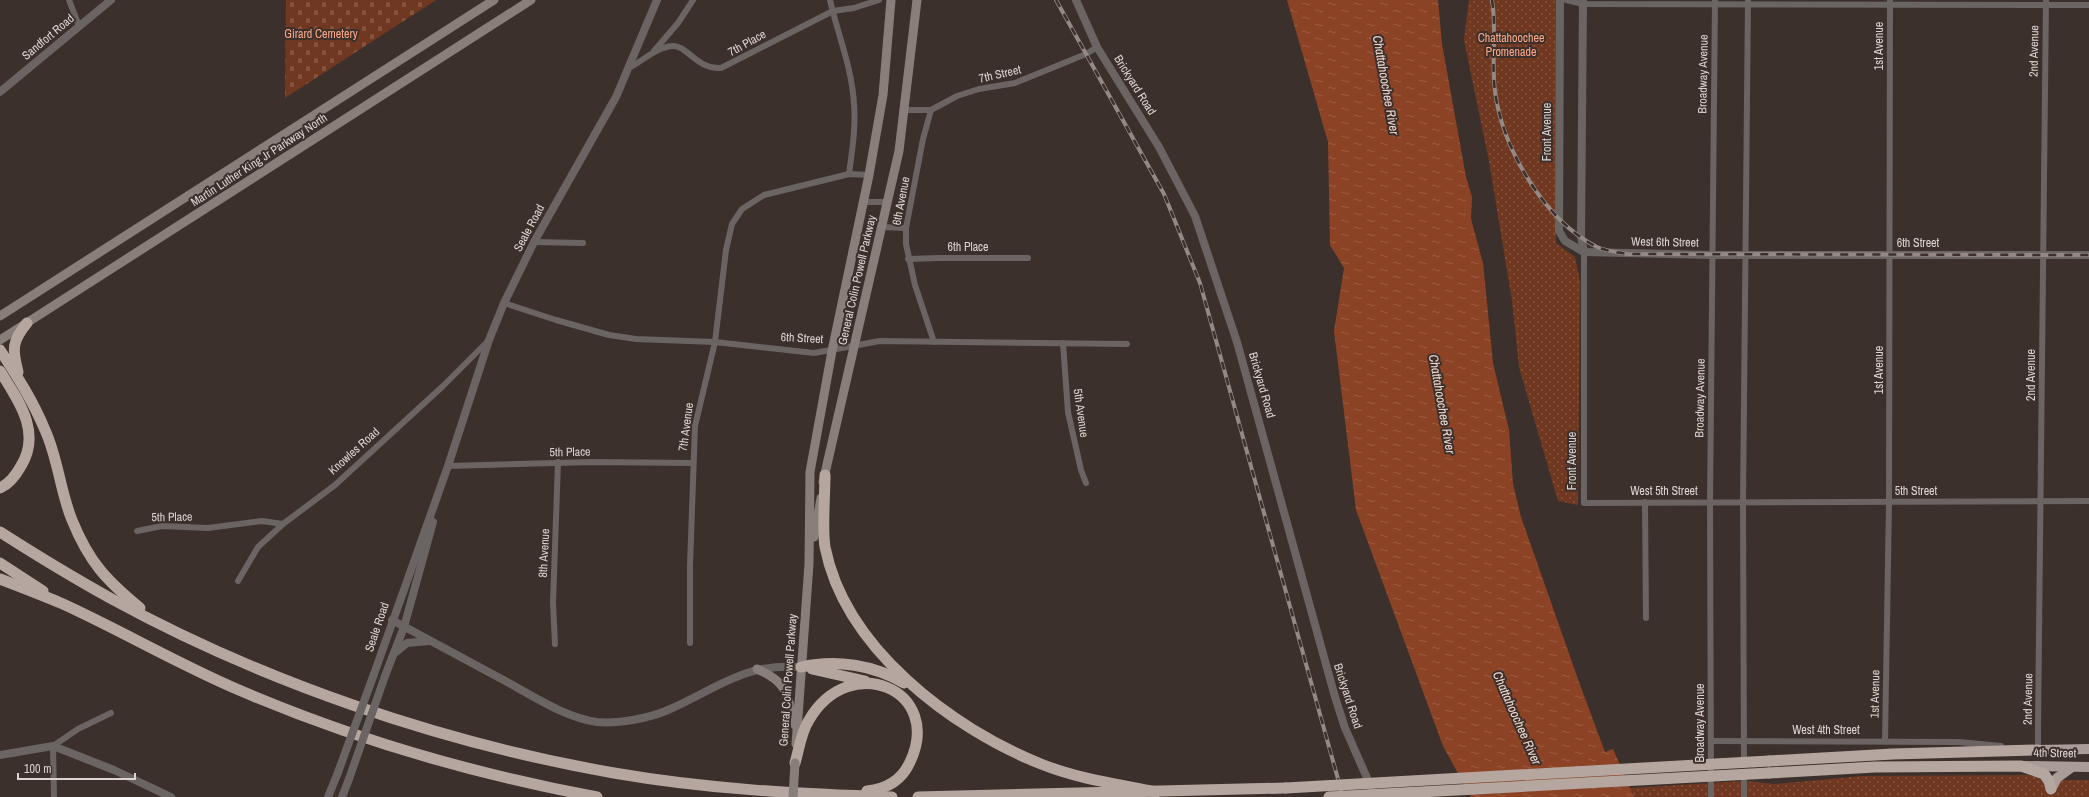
<svg xmlns="http://www.w3.org/2000/svg" width="2089" height="797" viewBox="0 0 2089 797" font-family="'Archivo Narrow',sans-serif">
  <defs>
    <pattern id="grass-dots" width="8" height="8" patternUnits="userSpaceOnUse"><rect width="8" height="8" fill="#713821"/><path d="M2 2h.1M6 6h.1" fill="none" stroke="#855440" stroke-width="1.8" stroke-linecap="round"/></pattern>
    <pattern id="cemetery-stones" width="16" height="16" patternUnits="userSpaceOnUse"><rect width="16" height="16" fill="#713821"/><path d="M2 7V4a2 2 0 0 1 4 0v3zM10 15v-3a2 2 0 0 1 4 0v3z" fill="#855440"/></pattern>
    <pattern id="water-ripples" width="26" height="14" patternUnits="userSpaceOnUse"><rect width="26" height="14" fill="#8c4325"/><path d="M2 4q2-2 4 0t4 0M15 11q2-2 4 0t4 0" fill="none" stroke="#9c5d44"/></pattern>
  </defs>
  <rect width="100%" height="100%" fill="#3c302c"/>
  <!-- grass -->
  <g fill="url(#grass-dots)">
    <path d="M1469,0H1556V243L1575,257L1580,281L1578,505L1558,501L1519,367L1512,301L1489,161L1464,40Z"/>
    <path d="M2030,775L2042,780H2089V797H1634L1630,788L1744,781L1775,784L1862,776Z"/>
  </g>
  <!-- cemetery -->
  <path fill="url(#cemetery-stones)" d="M286,0H436L285,98Z"/>
  <!-- water -->
  <path fill="url(#water-ripples)" d="M1287,0H1438L1442,44L1466,177L1472,197L1471,219L1483,263L1493,363L1509,430L1513,484L1521,517L1579,682L1605,752L1613,749L1634,797H1471L1443,746L1356,510L1334,331L1344,268L1330,245L1328,142Z"/>
  <g fill="none" stroke-linecap="round" stroke-linejoin="round">
    <!-- minor -->
    <g stroke="#6a6462" stroke-width="6">
      <path d="M69,0L79,26"/>
      <path d="M830,0C838,35 852,68 854,104C856,128 852,151 849,174"/>
      <path d="M1566,0L1583,4L2089,5"/>
      <path d="M654,51L678,23L693,0"/>
      <path d="M631,67C643,60 658,47 672,46C686,44 697,70 721,68L833,11L854,8L879,0"/>
      <path d="M905,110H931L957,96L979,89L1015,83L1086,54L1097,47"/>
      <path d="M931,110L923,139L906,228V244L915,285L934,342"/>
      <path d="M864,202H888"/>
      <path d="M881,227L906,228"/>
      <path d="M534,242L583,243"/>
      <path d="M1584,252V503L2089,501"/>
      <path d="M908,259L939,258H1028"/>
      <path d="M504,303L556,320L609,335L636,339L715,342L814,353L880,341L1127,344"/>
      <path d="M1063,343L1068,412L1081,470L1086,483"/>
      <path d="M448,466L592,462L693,463"/>
      <path d="M1645,502L1646,618"/>
      <path d="M137,531L162,526L208,528L262,521L283,524"/>
      <path d="M238,581L258,547L283,524L335,485L443,386L488,341"/>
      <path d="M690,643V566L695,426L715,342L726,250L732,224L742,209L764,195L849,174L869,175"/>
      <path d="M555,644L553,603L558,462"/>
      <path d="M1711,741L1959,742L2001,746"/>
      <path d="M1885,741L1889,502L1890,0"/>
      <path d="M2036,750H2038V725L2046,0"/>
      <path d="M1744,763L1743,503L1748,0"/>
      <path d="M1744,773V797"/>
      <path d="M54,797L53,746L78,729L111,713"/>
      <path d="M1711,797L1710,502L1715,0"/>
    </g>
    <!-- tertiary -->
    <g stroke="#6a6462" stroke-width="8">
      <path d="M1076,0L1097,47L1159,147L1195,216L1237,342L1335,697L1345,728L1371,787"/>
      <path d="M1560,0L1559,231L1565,241L1584,252"/>
      <path d="M1583,0L1581,237L1584,252"/>
      <path d="M0,92L111,0"/>
      <path d="M1584,252L1712,255H2089"/>
      <path d="M392,620C431,641 470,662 509,683C536,698 567,718 597,722C618,724 650,718 668,710C716,689 746,662 801,667"/>
      <path d="M395,653L407,643L429,641"/>
      <path d="M374,674L448,466L489,340L504,303L534,242L616,97L657,0"/>
      <path d="M385,676L404,627L433,522"/>
      <path d="M0,755L53,746L114,770L171,797"/>
      <path d="M328,797L337,775"/>
      <path d="M342,797L349,779"/>
    </g>
    <!-- secondary -->
    <g stroke="#887f7b" stroke-width="9">
      <path d="M0,316L494,0"/>
      <path d="M0,340L531,0"/>
      <path d="M823,482L899,151L917,0"/>
      <path d="M814,537L821,498"/>
      <path d="M757,669C788,682 787,695 795,725"/>
      <path d="M796,744L809,564L810,472L832,351L869,175L883,95L891,0"/>
    </g>
    <!-- trunk -->
    <g stroke="#aa9c98" stroke-width="10">
      <path d="M2038,750L2089,749"/>
      <path d="M2025,766L2089,767"/>
      <path d="M2051,789L2057,778L2072,767"/>
    </g>
    <!-- motorway -->
    <g stroke="#b5a6a0" stroke-width="11">
      <path d="M0,350C17,376 33,401 45,430C58,458 60,491 72,520C89,562 106,580 140,608"/>
      <path d="M0,371C18,400 42,432 21,466C16,475 9,484 0,488"/>
      <path d="M18,372C12,349 12,341 27,323"/>
      <path d="M825,475C825,495 822,529 825,547C845,648 951,728 1041,764C1078,779 1117,784 1156,792"/>
      <path d="M0,532C36,555 72,577 110,598C263,682 442,743 614,773C706,789 799,794 892,797"/>
      <path d="M0,563L43,591"/>
      <path d="M0,579C21,587 42,595 63,604C122,631 178,664 239,690C353,739 474,774 597,797"/>
      <path d="M801,667C836,659 874,665 904,683"/>
      <path d="M812,669L865,681"/>
      <path d="M1769,761L1893,754L2038,750"/>
      <path d="M795,763C799,750 801,732 809,720C850,650 944,690 910,762C902,780 886,789 867,791"/>
      <path d="M1769,773L1875,767L2021,766L2044,774L2049,781L2051,789"/>
      <path d="M918,797L1286,788"/>
    </g>
    <!-- rail casing -->
    <g stroke="#938a86" stroke-width="4">
      <g id="rail">
        <path d="M1056,0L1164,194L1200,283L1343,797"/>
        <path d="M1492,0C1497,30 1491,61 1495,91C1502,148 1545,221 1597,247C1606,251 1617,252 1627,254L2089,255"/>
      </g>
    </g>
    <!-- rail -->
    <use href="#rail" stroke="#3c302c" stroke-width="2.5" stroke-dasharray="8" stroke-linecap="butt"/>
    <!-- tertiary-bridge -->
    <g stroke="#6a6462" stroke-width="8">
      <path d="M337,775L374,674"/>
      <path d="M349,779L385,676"/>
    </g>
    <!-- secondary-bridge -->
    <path stroke="#887f7b" stroke-width="9" d="M793,797L795,763"/>
    <!-- motorway-bridge -->
    <g stroke="#b5a6a0" stroke-width="11">
      <path d="M1286,788L1769,761"/>
      <path d="M1329,797L1769,773"/>
    </g>
  </g>
  <g text-anchor="middle" dominant-baseline="central" stroke-width="4" stroke-linejoin="round" paint-order="stroke">
    <!-- park labels -->
    <g font-size="12" fill="#fea887" stroke="#3c302c">
      <text x="321" y="34">Girard Cemetery</text>
      <text x="1511" y="38">Chattahoochee<tspan x="1511" dy="14">Promenade</tspan></text>
    </g>
    <!-- street labels -->
    <g font-size="12" fill="#dbd4d1" stroke="#3c302c">
      <text transform="translate(48 37) rotate(-40)">Sandfort Road</text>
      <text transform="translate(747 43) rotate(-29)">7th Place</text>
      <text transform="translate(1879 46) rotate(-90)">1st Avenue</text>
      <text transform="translate(2034 51) rotate(-89)">2nd Avenue</text>
      <text transform="translate(1000 74) rotate(-13)">7th Street</text>
      <text transform="translate(1703 74) rotate(-89)">Broadway Avenue</text>
      <text transform="translate(1135 85) rotate(58)">Brickyard Road</text>
      <text transform="translate(1547 132) rotate(-90)">Front Avenue</text>
      <text transform="translate(259 160) rotate(-33)">Martin Luther King Jr Parkway North</text>
      <text transform="translate(901 201) rotate(-79)">6th Avenue</text>
      <text transform="translate(529 228) rotate(-62)">Seale Road</text>
      <text transform="translate(1665 242) rotate(1)">West 6th Street</text>
      <text x="1918" y="243">6th Street</text>
      <text x="968" y="247">6th Place</text>
      <text transform="translate(857 280) rotate(-77)">General Colin Powell Parkway</text>
      <text transform="translate(802 338) rotate(3)">6th Street</text>
      <text transform="translate(1879 370) rotate(-90)">1st Avenue</text>
      <text transform="translate(2031 375) rotate(-90)">2nd Avenue</text>
      <text transform="translate(1262 385) rotate(74)">Brickyard Road</text>
      <text transform="translate(1700 398) rotate(-89)">Broadway Avenue</text>
      <text transform="translate(1081 413) rotate(82)">5th Avenue</text>
      <text transform="translate(686 427) rotate(-82)">7th Avenue</text>
      <text transform="translate(354 451) rotate(-42)">Knowles Road</text>
      <text transform="translate(570 452) rotate(-1)">5th Place</text>
      <text transform="translate(1572 461) rotate(-90)">Front Avenue</text>
      <text x="1664" y="491">West 5th Street</text>
      <text x="1916" y="491">5th Street</text>
      <text transform="translate(172 517) rotate(-1)">5th Place</text>
      <text transform="translate(544 553) rotate(-87)">8th Avenue</text>
      <text transform="translate(377 627) rotate(-71)">Seale Road</text>
      <text transform="translate(788 680) rotate(-86)">General Colin Powell Parkway</text>
      <text transform="translate(1875 694) rotate(-89)">1st Avenue</text>
      <text transform="translate(1348 696) rotate(72)">Brickyard Road</text>
      <text transform="translate(2028 699) rotate(-89)">2nd Avenue</text>
      <text transform="translate(1700 723) rotate(-90)">Broadway Avenue</text>
      <text x="1826" y="730">West 4th Street</text>
      <text transform="translate(2055 753) rotate(1)">4th Street</text>
    </g>
    <!-- water labels -->
    <g font-size="13" font-style="italic" fill="#f0d9d0" stroke="#3c302c">
      <text transform="translate(1386 85) rotate(80)">Chattahoochee River</text>
      <text transform="translate(1442 404) rotate(80)">Chattahoochee River</text>
      <text transform="translate(1517 718) rotate(66)">Chattahoochee River</text>
    </g>
  </g>
  <!-- scale -->
  <path d="M18 773v6h117v-6" fill="none" stroke="#dbd4d1" stroke-width="2"/>
  <text x="24" y="773" font-size="12" fill="#dbd4d1" stroke="#3c302c" stroke-width="3" paint-order="stroke">100 m</text>
</svg>
